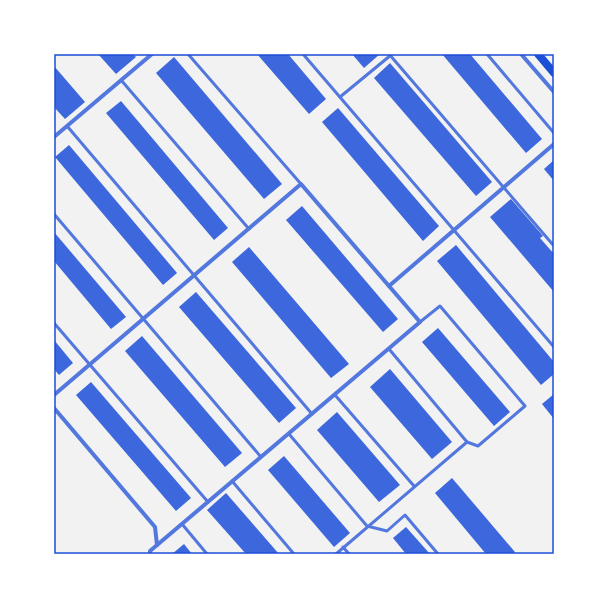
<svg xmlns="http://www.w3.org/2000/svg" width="608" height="608" viewBox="0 0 608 608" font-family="Spectral,serif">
  <rect width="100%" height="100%" fill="#f2f2f2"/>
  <!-- building -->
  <g fill="#3d67dc">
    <path d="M98,54H133L136,57L116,74Z"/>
    <path d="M257,54H288L326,99L309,114Z"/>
    <path d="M352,54H380L364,68Z"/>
    <path d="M442,54H470L542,139L526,153Z"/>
    <path d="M174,57L282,184L264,199L156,73Z"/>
    <path d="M390,63L492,182L476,196L374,78Z"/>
    <path d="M54,66L85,102L65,119L54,107Z"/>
    <path d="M121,101L228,228L214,240L106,113Z"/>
    <path d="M338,108L439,226L423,241L322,122Z"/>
    <path d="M69,145L177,273L163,285L55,157Z"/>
    <path d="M554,160V181L544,169Z"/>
    <path d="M511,199L543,236L540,238L554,254V292L490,217Z"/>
    <path d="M302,206L398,319L383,332L286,220Z"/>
    <path d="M54,232L126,317L111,329L54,261Z"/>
    <path d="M456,245L554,362V374L541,385L437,261Z"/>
    <path d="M249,247L349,364L331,378L232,262Z"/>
    <path d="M196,292L296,408L279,423L179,307Z"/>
    <path d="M438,328L510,412L494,426L422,342Z"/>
    <path d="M142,336L242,453L225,467L125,351Z"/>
    <path d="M54,340L73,363L59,375L54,369Z"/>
    <path d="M390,369L452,442L432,459L370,387Z"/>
    <path d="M91,382L191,498L176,511L76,395Z"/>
    <path d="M554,394V419L542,404Z"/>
    <path d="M337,412L400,485L379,502L317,430Z"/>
    <path d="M284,456L350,533L334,547L268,470Z"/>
    <path d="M452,478L515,552L513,554H486L435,493Z"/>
    <path d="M226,493L279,554H246L207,510Z"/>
    <path d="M406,527L430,554H406L393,538Z"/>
    <path d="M184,544L192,554H172Z"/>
  </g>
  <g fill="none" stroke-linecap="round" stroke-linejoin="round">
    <!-- service -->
    <g stroke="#5277de" stroke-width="3">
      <path d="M188,54L301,184"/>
      <path d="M303,54L554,347"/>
      <path d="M389,54L554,246"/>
      <path d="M487,54L554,133"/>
      <path d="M121,80L249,229"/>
      <path d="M340,97L391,55"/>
      <path d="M67,126L312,414"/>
      <path d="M54,214L261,457"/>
      <path d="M420,322L440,306L525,406L478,446L467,442"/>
      <path d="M54,323L208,502"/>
      <path d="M335,395L414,486"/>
      <path d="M289,434L367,526L387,531L405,515L438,554"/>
      <path d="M232,481L294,554"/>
      <path d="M182,524L207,554"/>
      <path d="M343,547L349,554"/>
      <path d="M336,554L467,442L389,349"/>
    </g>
    <!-- minor -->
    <g stroke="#5277de" stroke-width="4">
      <path d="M521,54L554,92"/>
      <path d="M54,137L152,54"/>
      <path d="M389,286L554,144"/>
      <path d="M54,395L301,184L420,322L150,551V554"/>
      <path d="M54,408L155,527L157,545"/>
    </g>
    <!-- secondary -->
    <path stroke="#1d4ed8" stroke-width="8" d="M538,54L554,73"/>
  </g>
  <!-- border -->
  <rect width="608" height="608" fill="none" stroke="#ffffff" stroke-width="110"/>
  <rect x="55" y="55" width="498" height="498" fill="none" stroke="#1d4ed8" stroke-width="1.5"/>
</svg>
